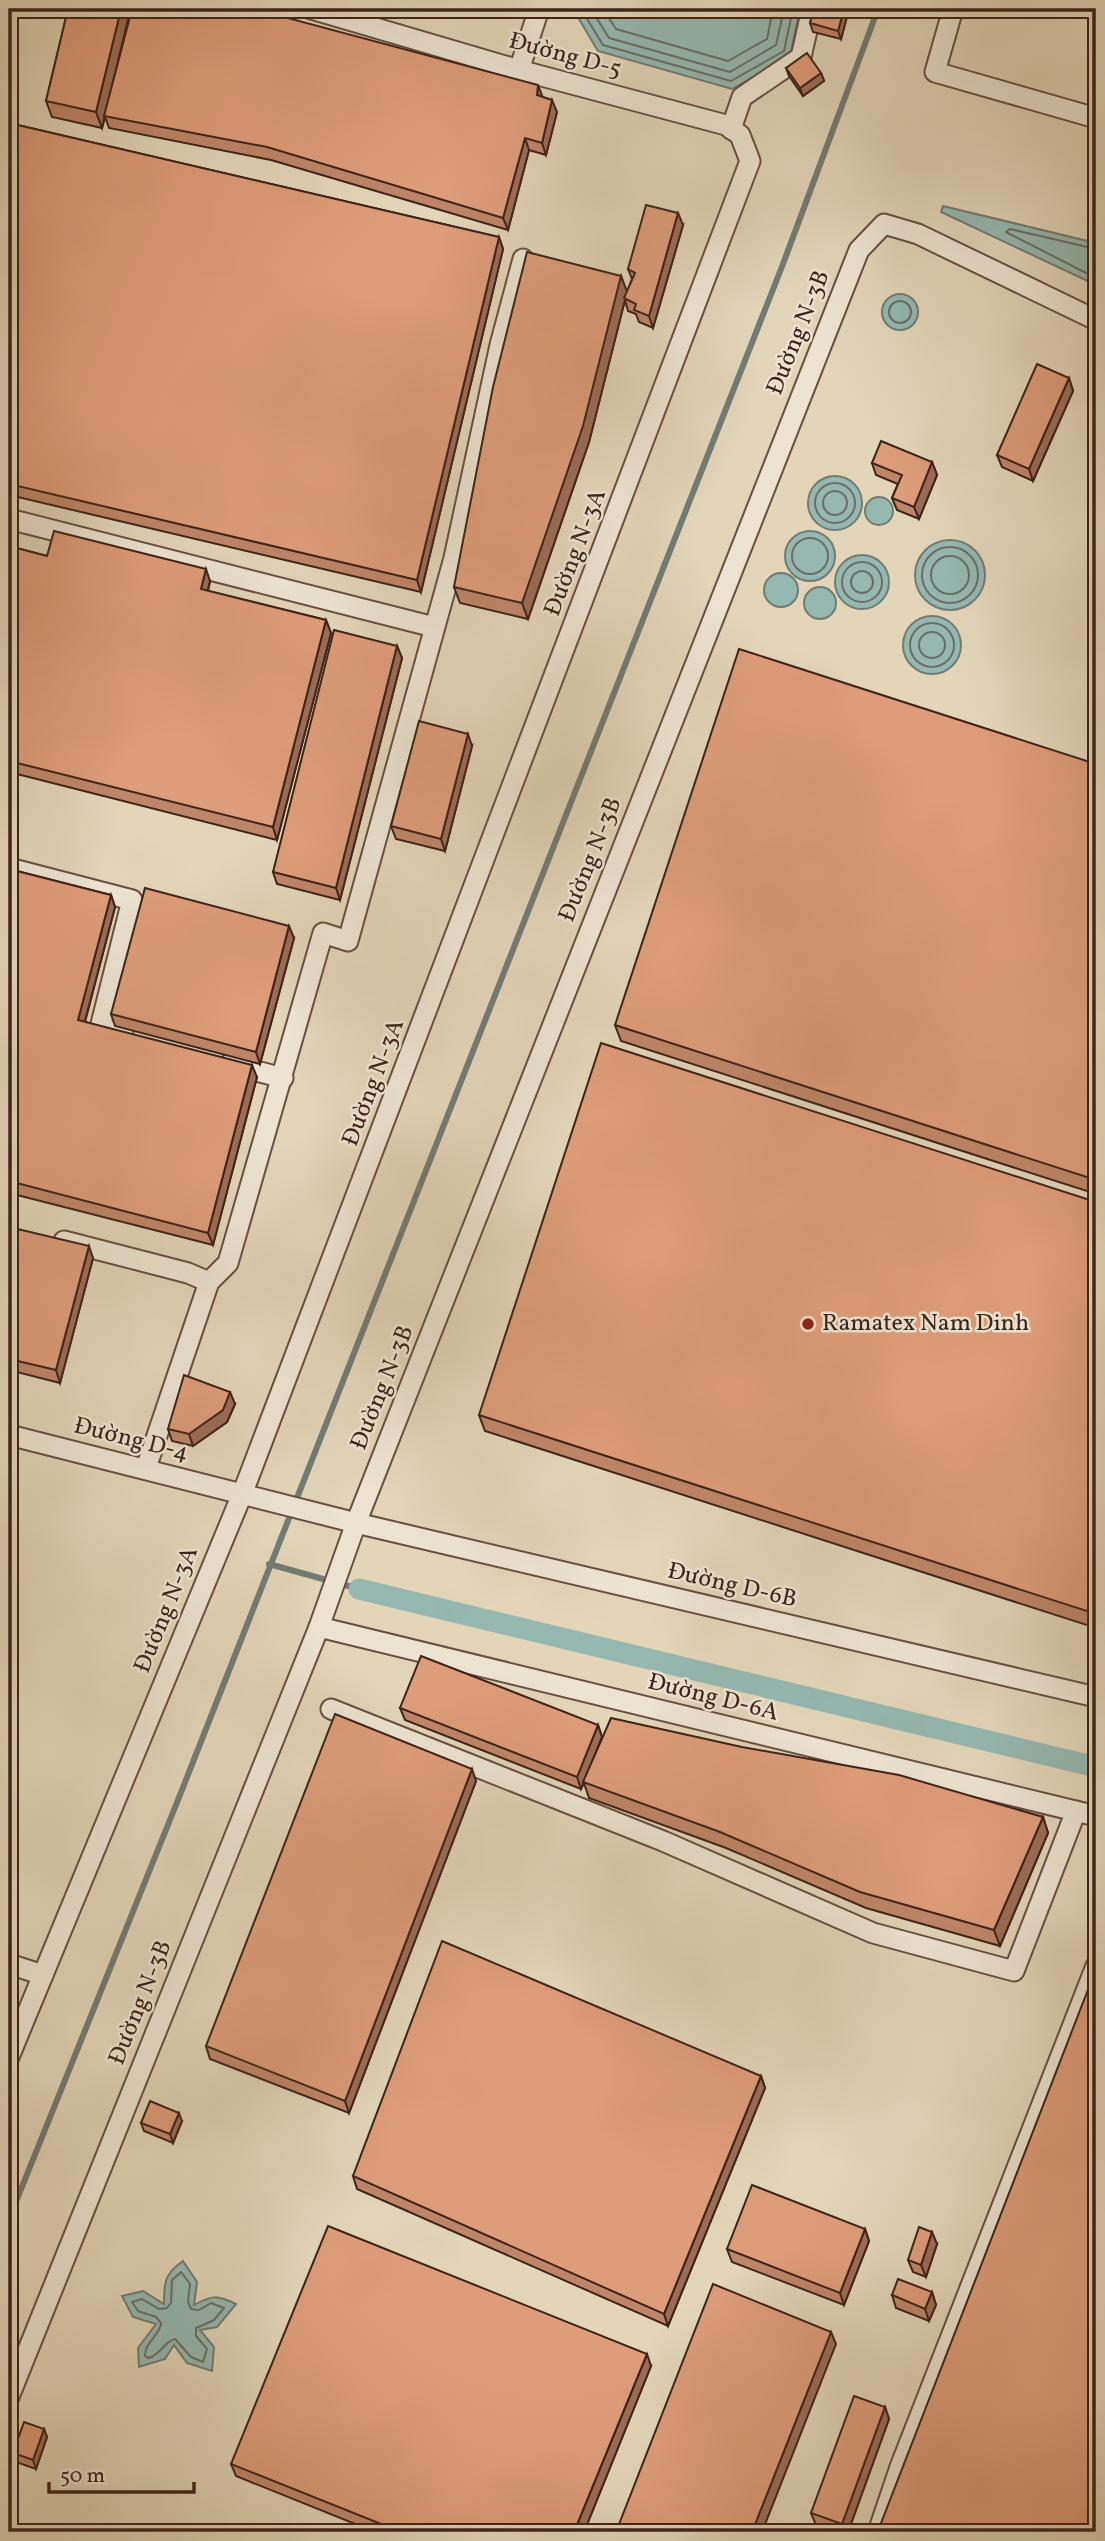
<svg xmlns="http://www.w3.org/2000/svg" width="1105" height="2541" viewBox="0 0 1105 2541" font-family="Vollkorn,serif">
  <rect width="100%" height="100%" fill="#e2d5b8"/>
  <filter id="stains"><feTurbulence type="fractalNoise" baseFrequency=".00286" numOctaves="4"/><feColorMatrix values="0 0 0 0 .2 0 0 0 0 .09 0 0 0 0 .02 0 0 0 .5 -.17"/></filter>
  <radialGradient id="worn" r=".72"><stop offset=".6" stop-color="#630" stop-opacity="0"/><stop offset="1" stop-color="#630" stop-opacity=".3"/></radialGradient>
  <!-- water -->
  <g fill="#95b8b1" stroke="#727c74" stroke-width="2">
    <path d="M573,9H800L790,56L732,89L598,51Z"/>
    <path d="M943,206L1096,243V285L941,212Z"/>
    <circle cx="900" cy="312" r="18"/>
    <circle cx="835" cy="503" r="27"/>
    <circle cx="879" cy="511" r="14"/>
    <circle cx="810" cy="556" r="25"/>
    <circle cx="950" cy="575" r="35"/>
    <circle cx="862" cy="582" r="27"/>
    <circle cx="781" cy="590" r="17"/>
    <circle cx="820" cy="603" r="16"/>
    <circle cx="932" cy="645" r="29"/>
    <path d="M183,2261L197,2282L194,2305C212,2295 217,2295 236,2304L217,2327L200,2330L214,2347L212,2371L187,2363L174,2345L165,2359L139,2367L138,2348L156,2324L133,2317L122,2296L143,2291L164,2304C164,2283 164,2274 183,2261Z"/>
  </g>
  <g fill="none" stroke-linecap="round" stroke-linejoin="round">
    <!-- shore -->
    <g stroke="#6a6e64" stroke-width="2">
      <path d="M581,9L603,45L731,81L784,51L793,9"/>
      <path d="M591,9L609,38L730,72L776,45L784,9"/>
      <path d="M603,9L616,29L728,61L767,39L773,9"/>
      <path d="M1096,249L1010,229L1006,232L1096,278"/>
      <circle cx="900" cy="312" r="11"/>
      <circle cx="835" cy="503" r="20"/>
      <circle cx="835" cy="503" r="12"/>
      <circle cx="810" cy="556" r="18"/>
      <circle cx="950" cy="575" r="28"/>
      <circle cx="950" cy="575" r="19"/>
      <circle cx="862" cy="582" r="20"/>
      <circle cx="862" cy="582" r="11"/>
      <circle cx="932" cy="645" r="22"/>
      <circle cx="932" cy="645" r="13"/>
      <path d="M181,2272L190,2284L188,2302L191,2309L199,2310L211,2303L224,2308L214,2320L196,2328V2336L207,2349L203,2362L191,2357L175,2339C165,2341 161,2354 149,2358L145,2356C145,2341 160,2336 161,2323L156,2317L138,2311L132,2302L142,2299L159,2309L167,2308L171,2303L172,2280Z"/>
    </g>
    <!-- stream -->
    <g stroke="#727c74" stroke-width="6">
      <path d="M269,1564L359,1589"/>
      <path d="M9,2219L180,1795L783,264L878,9"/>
    </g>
    <!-- canal -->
    <path stroke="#95b8b1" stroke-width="21" d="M359,1589L1096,1767"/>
    <!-- minor casing -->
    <g stroke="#675040" stroke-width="23">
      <g id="minor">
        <path d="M953,9L935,72L1096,118"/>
        <path d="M519,70L539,9"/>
        <path d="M731,129L742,97L801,57L812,9"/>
        <path d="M9,519L434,627"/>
        <path d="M9,868L132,900L100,1028L123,1034"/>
        <path d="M230,1064L283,1078"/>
        <path d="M64,1241L188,1273L209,1282"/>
        <path d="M9,1435L356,1523L1096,1697"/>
        <path d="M146,1468L209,1282L228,1263L323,933L348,941L454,558L500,345L523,259"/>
        <path d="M319,1627L1096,1816"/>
        <path d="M331,1709L663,1841L873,1933L1014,1971L1076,1811"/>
        <path d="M9,1964L43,1975"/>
        <path d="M9,2057L243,1492L750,161L740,135L726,125L519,70L311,9"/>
        <path d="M9,2397L319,1627L356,1523L859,250L884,224L918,234L1096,320"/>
        <path d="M878,2532L900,2467L1096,1966"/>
      </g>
    </g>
    <!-- minor -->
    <use href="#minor" stroke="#ece4d1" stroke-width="19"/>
  </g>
  <!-- wall -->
  <g fill="#be8669" stroke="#3e2318" stroke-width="2">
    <path d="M68,9H129L130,11L112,87L543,97L557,112L546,155L529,150L508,230L271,160L109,128L105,117L102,128L52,117L46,101Z"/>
    <path d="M814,9H849L841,39L813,32L810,23Z"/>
    <path d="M786,68L821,73L824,81L803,96L789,76Z"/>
    <path d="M9,123L499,237L503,249L421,592L9,495Z"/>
    <path d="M683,225L653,328L639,322L636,314L628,311L625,300L589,442L528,619L460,603L454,587L621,276L627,292L632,279L628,269Z"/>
    <path d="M1069,378L1073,391L1033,481L1002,467L997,455Z"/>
    <path d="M932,462L937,475L919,519L897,510L892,498L898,484L876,475L872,463Z"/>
    <path d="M9,546L47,556L210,581L208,591L326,620L331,633L277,840L9,772Z"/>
    <path d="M397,646L402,658L340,900L277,884L273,872Z"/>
    <path d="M472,746L445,851L396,839L391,826Z"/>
    <path d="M1096,764V1194L621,1041L615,1025Z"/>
    <path d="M9,869L111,895L115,907L85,1022L257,1077L213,1245L9,1193Z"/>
    <path d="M294,938L260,1064L115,1026L111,1014Z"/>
    <path d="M1096,1202V1628L485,1431L479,1415Z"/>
    <path d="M9,1227L93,1258L60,1383L9,1370Z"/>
    <path d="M235,1404L227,1422L193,1446L172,1441L168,1429Z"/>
    <path d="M400,1708L598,1725L602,1737L1043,1817L1048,1833L1000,1946L866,1908L726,1848L589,1798L584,1783L581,1789L405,1720Z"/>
    <path d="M476,1781L349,2113L210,2059L206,2046Z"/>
    <path d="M761,2076L765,2088L668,2326L357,2189L353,2176Z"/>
    <path d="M182,2121L173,2143L144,2131L141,2123Z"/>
    <path d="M865,2229L869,2241L844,2305L732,2262L727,2249Z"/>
    <path d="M937,2244L926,2277L913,2272L908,2260Z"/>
    <path d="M932,2292L936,2305L929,2321L896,2308L892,2295Z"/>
    <path d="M651,2366L584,2532H375L236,2476L231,2464Z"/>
    <path d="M885,2407L889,2419L848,2532H837L816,2525L811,2513Z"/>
    <path d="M44,2429L47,2437L36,2469L16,2462L13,2453Z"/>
  </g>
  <!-- shaded-wall -->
  <g fill="#9b6d55" stroke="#3e2318" stroke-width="2">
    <path d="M121,9H129L130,11L102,128L96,112Z"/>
    <path d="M844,9H849L841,39L838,31Z"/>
    <path d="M821,73L824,81L803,96L800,88Z"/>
    <path d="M538,85L543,98L537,95Z"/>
    <path d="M552,100L557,112L546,155L542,143Z"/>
    <path d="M525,138L529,150L508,230L503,218Z"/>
    <path d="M678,213L683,225L653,328L649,316Z"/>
    <path d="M499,237L503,249L421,592L417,580Z"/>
    <path d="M621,276L627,292L589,442L528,619L522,603Z"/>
    <path d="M1069,378L1073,391L1033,481L1029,469Z"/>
    <path d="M932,462L937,475L919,519L914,507Z"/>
    <path d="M206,569L210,581L205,601L201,589Z"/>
    <path d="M326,620L331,633L277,840L273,827Z"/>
    <path d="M397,646L402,658L340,900L336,888Z"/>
    <path d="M468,734L472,746L445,851L441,839Z"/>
    <path d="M111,895L115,907L82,1032L78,1020Z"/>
    <path d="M289,926L294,938L260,1064L256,1052Z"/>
    <path d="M252,1065L257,1077L213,1245L208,1233Z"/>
    <path d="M89,1246L93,1258L60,1383L56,1370Z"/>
    <path d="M230,1392L235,1404L227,1422L193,1446L189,1434Z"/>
    <path d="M598,1725L602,1737L581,1789L577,1777Z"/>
    <path d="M472,1769L476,1781L349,2113L345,2101Z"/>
    <path d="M1043,1817L1048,1833L1000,1946L994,1930Z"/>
    <path d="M761,2076L765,2088L668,2326L664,2314Z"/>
    <path d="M179,2113L182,2121L173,2143L170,2134Z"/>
    <path d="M865,2229L869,2241L844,2305L840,2293Z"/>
    <path d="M932,2232L937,2244L926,2277L921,2265Z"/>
    <path d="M932,2292L936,2305L929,2321L925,2309Z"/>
    <path d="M831,2332L836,2344L762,2532H752Z"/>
    <path d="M647,2354L651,2366L584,2532H574Z"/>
    <path d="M885,2407L889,2419L848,2532H845L842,2524Z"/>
    <path d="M44,2429L47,2437L36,2469L33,2460Z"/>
  </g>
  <!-- building -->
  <g fill="#dd9c7a" stroke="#3e2318" stroke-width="2">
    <path d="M68,9H121L96,112L46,101Z"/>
    <path d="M132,9H254L538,85L537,95L552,100L542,143L525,138L503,218L267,147L104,116Z"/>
    <path d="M814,9H844L838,31L810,23Z"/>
    <path d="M807,53L821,73L800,88L786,68Z"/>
    <path d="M9,123L499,237L417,580L9,484Z"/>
    <path d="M646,205L678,213L649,316L634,310L636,304L624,298L635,273L628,269Z"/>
    <path d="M527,252L621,276L583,426L522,603L454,587L493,387Z"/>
    <path d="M1037,364L1069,378L1029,469L997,455Z"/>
    <path d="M881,441L932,462L914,507L892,498L902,475L872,463Z"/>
    <path d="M54,531L206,569L201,589L326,620L273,827L9,761V546L47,556Z"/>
    <path d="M334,630L397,646L336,888L273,872Z"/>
    <path d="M739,649L1096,764V1180L615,1025Z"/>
    <path d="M419,721L468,734L441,839L391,826Z"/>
    <path d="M9,869L111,895L78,1020L252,1065L208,1233L9,1181Z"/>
    <path d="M145,888L289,926L256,1052L111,1014Z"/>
    <path d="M601,1043L1096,1202V1614L479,1415Z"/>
    <path d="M9,1227L89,1246L56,1370L9,1359Z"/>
    <path d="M184,1375L230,1392L223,1410L189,1434L168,1429Z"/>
    <path d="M421,1656L598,1725L577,1777L400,1708Z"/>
    <path d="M335,1714L472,1769L345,2101L206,2046Z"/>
    <path d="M611,1718L742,1747L899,1775L1043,1817L994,1930L860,1892L720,1832L583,1782Z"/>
    <path d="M442,1941L761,2076L664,2314L353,2176Z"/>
    <path d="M1096,1969V2532H881L878,2531Z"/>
    <path d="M150,2101L179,2113L170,2134L141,2123Z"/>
    <path d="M752,2185L865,2229L840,2293L727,2249Z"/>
    <path d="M328,2226L647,2354L574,2532H401L231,2464Z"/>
    <path d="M919,2227L932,2232L921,2265L908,2260Z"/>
    <path d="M898,2279L932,2292L925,2309L892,2295Z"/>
    <path d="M713,2284L831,2332L752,2532H616Z"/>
    <path d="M854,2396L885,2407L842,2524L811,2513Z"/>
    <path d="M24,2422L44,2429L33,2460L13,2453Z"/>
  </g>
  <!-- markers -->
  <circle fill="#8f2418" stroke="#ece4d1" stroke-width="2.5" cx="808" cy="1324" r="7"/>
  <g text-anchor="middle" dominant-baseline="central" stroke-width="5" stroke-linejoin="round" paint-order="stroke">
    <!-- street labels -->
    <g font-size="24" fill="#3e2318" stroke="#ece4d1">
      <text transform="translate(565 56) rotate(15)">Đường D-5</text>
      <text transform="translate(799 333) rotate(-68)">Đường N-3B</text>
      <text transform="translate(576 553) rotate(-69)">Đường N-3A</text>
      <text transform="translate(591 860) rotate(-68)">Đường N-3B</text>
      <text transform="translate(374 1083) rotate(-69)">Đường N-3A</text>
      <text transform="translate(383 1388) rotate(-68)">Đường N-3B</text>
      <text transform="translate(131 1440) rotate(14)">Đường D-4</text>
      <text transform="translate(732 1586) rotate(13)">Đường D-6B</text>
      <text transform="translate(167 1610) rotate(-68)">Đường N-3A</text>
      <text transform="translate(713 1698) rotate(14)">Đường D-6A</text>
      <text transform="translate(141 2003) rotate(-68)">Đường N-3B</text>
    </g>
    <!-- poi labels -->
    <g font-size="24" fill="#3e2318" stroke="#ece4d1" text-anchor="start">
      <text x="822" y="1324">Ramatex Nam Dinh</text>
    </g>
  </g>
  <!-- margin -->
  <rect width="1105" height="2541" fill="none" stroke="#e2d5b8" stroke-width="35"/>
  <rect x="10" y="10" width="1084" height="2520" fill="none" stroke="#3e2318" stroke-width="3.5"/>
  <rect x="18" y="18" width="1070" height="2506" fill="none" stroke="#3e2318" stroke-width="2"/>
  <!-- scale -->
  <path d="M49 2482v10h145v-10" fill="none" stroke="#3e2318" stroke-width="3.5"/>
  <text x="60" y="2482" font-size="21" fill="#3e2318" stroke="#ece4d1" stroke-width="5" paint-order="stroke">50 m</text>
  <rect width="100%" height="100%" filter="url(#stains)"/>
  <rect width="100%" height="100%" fill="url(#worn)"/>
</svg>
